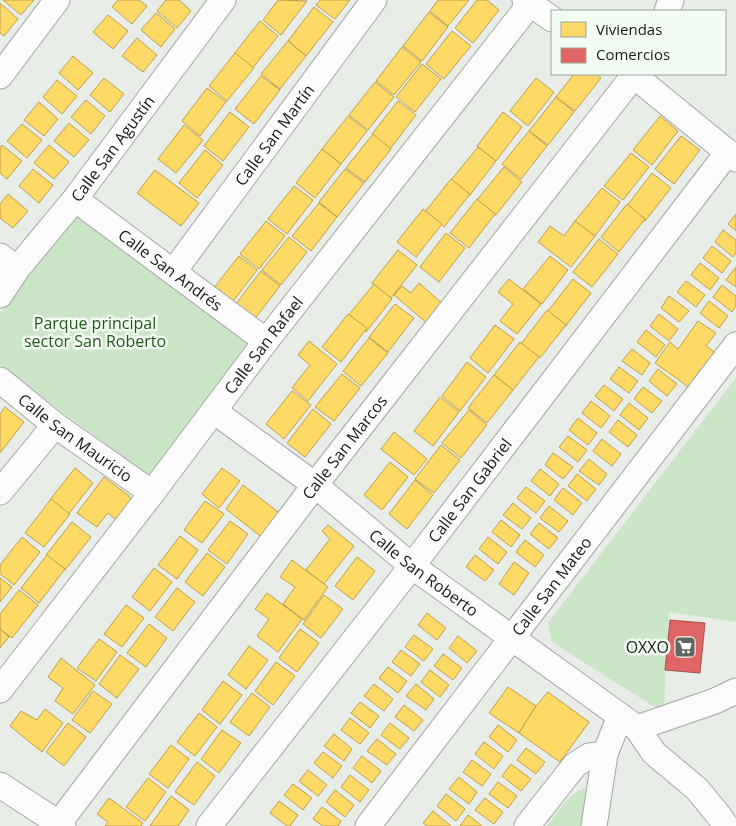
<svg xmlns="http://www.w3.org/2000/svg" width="736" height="826" viewBox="0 0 736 826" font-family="'Open Sans',sans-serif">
  <rect width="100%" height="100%" fill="#e8ede8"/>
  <!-- green -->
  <g fill="#cbe6c7">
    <path d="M75,213L252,346L153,480L0,365V314Z"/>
    <path d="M736,378V622L669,612L664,707L656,708L552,642L548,623Z"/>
    <path d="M589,787V826H547C558,812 570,790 589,787Z"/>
  </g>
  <!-- homes -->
  <g fill="#ffd966" stroke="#baa04e">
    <path d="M3,0H34L21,15Z"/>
    <path d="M118,0H139L147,6L132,24L112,7Z"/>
    <path d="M166,0H179L191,11L177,28L157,11Z"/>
    <path d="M278,0L307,1L281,35L263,20Z"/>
    <path d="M320,0H350L335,19L316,5Z"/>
    <path d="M438,0H469L448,26L430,11Z"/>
    <path d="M477,0H487L499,10L473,43L455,28Z"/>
    <path d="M0,3L18,19L4,36L0,33Z"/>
    <path d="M314,7L333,22L306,56L288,41Z"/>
    <path d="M429,12L448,27L422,61L403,46Z"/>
    <path d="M156,13L175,29L161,47L141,30Z"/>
    <path d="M108,15L128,31L113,49L93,32Z"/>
    <path d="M260,21L278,36L252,69L234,54Z"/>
    <path d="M452,31L471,46L444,79L426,64Z"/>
    <path d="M137,38L157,55L143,72L122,56Z"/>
    <path d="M288,41L306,56L280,89L261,74Z"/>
    <path d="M402,47L421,62L394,95L376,81Z"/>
    <path d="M235,53L254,68L227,101L209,86Z"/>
    <path d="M73,56L93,73L78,90L59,73Z"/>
    <path d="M422,64L441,79L415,112L396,97Z"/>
    <path d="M574,74H596L601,78L575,111L556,97Z"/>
    <path d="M261,76L280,90L254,124L235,109Z"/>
    <path d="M104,78L124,94L110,112L90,95Z"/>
    <path d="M536,78L554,92L528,126L510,111Z"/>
    <path d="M57,80L77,96L62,114L43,97Z"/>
    <path d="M375,82L394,97L368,130L349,115Z"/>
    <path d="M207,88L226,102L200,136L182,121Z"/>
    <path d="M556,97L574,112L548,145L529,131Z"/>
    <path d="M86,100L105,116L91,134L71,117Z"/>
    <path d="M398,101L416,115L390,149L372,134Z"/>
    <path d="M39,102L58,119L44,136L24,120Z"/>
    <path d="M230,112L249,127L223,161L204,146Z"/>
    <path d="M503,112L522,127L496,161L477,146Z"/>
    <path d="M348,116L367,131L341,164L322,149Z"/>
    <path d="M660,116L678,131L652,165L633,150Z"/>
    <path d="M69,123L89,140L74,157L54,141Z"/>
    <path d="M22,124L42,140L27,158L7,141Z"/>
    <path d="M184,125L203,140L176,173L158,159Z"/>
    <path d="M529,131L547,146L521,179L502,164Z"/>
    <path d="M373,134L391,149L365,182L346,168Z"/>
    <path d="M681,136L700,150L674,184L655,169Z"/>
    <path d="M2,145L22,161L7,179L0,173V147Z"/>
    <path d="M49,145L69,162L54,179L34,163Z"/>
    <path d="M478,147L496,161L470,195L451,180Z"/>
    <path d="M322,149L341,164L315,198L296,183Z"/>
    <path d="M205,150L223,165L197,198L179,183Z"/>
    <path d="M631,153L649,167L623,200L604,186Z"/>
    <path d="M504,167L522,182L496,215L477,200Z"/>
    <path d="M33,169L53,185L39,203L19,186Z"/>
    <path d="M345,169L364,183L337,217L319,202Z"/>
    <path d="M155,170L199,203L181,226L137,193Z"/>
    <path d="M652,173L671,188L645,221L626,207Z"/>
    <path d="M451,179L470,194L444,227L425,212Z"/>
    <path d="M294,186L313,200L287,234L268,219Z"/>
    <path d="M602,188L620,202L595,236L575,221Z"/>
    <path d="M8,194L28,211L13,228L0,218V204Z"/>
    <path d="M477,199L495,214L469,248L450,233Z"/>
    <path d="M319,203L337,217L311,251L292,236Z"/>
    <path d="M627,204L645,219L619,252L601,237Z"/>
    <path d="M423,209L442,224L416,257L397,242Z"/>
    <path d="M736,214V231L728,224Z"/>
    <path d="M266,221L285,236L259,269L240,254Z"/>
    <path d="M575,221L595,236L571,267L538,242L550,226L564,236Z"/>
    <path d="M723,230L736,240V253L733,257L715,242Z"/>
    <path d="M446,233L465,248L439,282L420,267Z"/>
    <path d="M289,237L307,252L281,285L262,270Z"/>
    <path d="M599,239L618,254L592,287L573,272Z"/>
    <path d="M712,246L731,261L722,273L703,258Z"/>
    <path d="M398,250L417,265L391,298L372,283Z"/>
    <path d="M239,256L257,270L231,304L213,289Z"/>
    <path d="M550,256L568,270L542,304L523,289Z"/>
    <path d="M700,263L719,278L710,290L691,275Z"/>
    <path d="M735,268H736V287L726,280Z"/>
    <path d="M261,271L280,286L254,320L235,305Z"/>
    <path d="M509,279L541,304L517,334L500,321L513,304L498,292Z"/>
    <path d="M573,279L591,293L565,327L547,312Z"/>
    <path d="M686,281L705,295L696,307L677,292Z"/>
    <path d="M419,283L444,305L428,324L394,295L402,286L411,293Z"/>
    <path d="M374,284L392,299L366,332L347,317Z"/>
    <path d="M722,285L736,296V306L732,312L713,297Z"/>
    <path d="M669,296L689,311L679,322L661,308Z"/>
    <path d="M709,301L728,316L719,328L700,313Z"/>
    <path d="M395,304L414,318L388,352L369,337Z"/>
    <path d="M547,310L566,325L540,358L521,344Z"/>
    <path d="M348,314L367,328L341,362L322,347Z"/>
    <path d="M659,314L678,329L669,341L650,326Z"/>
    <path d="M698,321L716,333L706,346L719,355L694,391L655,363L670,342L678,349Z"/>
    <path d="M495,325L514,339L488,373L470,358Z"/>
    <path d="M646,330L665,345L656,357L637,342Z"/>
    <path d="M369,338L388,353L361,386L343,371Z"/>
    <path d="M309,341L337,364L308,401L292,388L310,365L298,355Z"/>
    <path d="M520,342L539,357L513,390L494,375Z"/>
    <path d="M632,349L650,363L642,375L622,361Z"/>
    <path d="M467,362L486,377L460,411L442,396Z"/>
    <path d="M619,367L638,381L629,393L610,379Z"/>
    <path d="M658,369L677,384L667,396L649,381Z"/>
    <path d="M342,374L360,388L334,421L315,407Z"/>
    <path d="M494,375L513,390L487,423L468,408Z"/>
    <path d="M604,385L623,399L614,411L595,396Z"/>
    <path d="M643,387L662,401L652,413L634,399Z"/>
    <path d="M292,391L311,405L284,439L266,424Z"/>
    <path d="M440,397L459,412L433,446L414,431Z"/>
    <path d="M591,401L610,416L601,428L582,413Z"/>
    <path d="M629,403L648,418L639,430L620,415Z"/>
    <path d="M5,407L24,422L0,453V414Z"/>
    <path d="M313,409L331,424L305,457L287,443Z"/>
    <path d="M469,410L487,425L461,458L442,443Z"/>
    <path d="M578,418L597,433L588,445L569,430Z"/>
    <path d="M618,420L637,435L628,447L609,432Z"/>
    <path d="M394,432L427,459L414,475L381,449Z"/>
    <path d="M568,436L587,450L578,462L559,447Z"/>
    <path d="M602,439L621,454L612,466L593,451Z"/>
    <path d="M441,445L460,460L434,493L415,479Z"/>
    <path d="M553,453L573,467L563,479L545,465Z"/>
    <path d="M589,459L607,474L599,485L579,471Z"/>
    <path d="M390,462L408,477L382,510L364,495Z"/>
    <path d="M75,468L93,483L67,516L49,501Z"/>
    <path d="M222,468L240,481L219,508L202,494Z"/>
    <path d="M540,469L559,484L550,496L531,481Z"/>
    <path d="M577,474L596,489L587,501L568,486Z"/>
    <path d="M104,477L129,496L132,502L120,523L108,513L97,527L77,513Z"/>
    <path d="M415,480L433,495L407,529L389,514Z"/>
    <path d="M243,485L282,515L264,539L226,509Z"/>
    <path d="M526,487L545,501L536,513L517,498Z"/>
    <path d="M563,488L582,503L573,515L554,500Z"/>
    <path d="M51,499L70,514L44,547L25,533Z"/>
    <path d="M205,501L224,514L202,543L184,530Z"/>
    <path d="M513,503L531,518L522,529L503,515Z"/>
    <path d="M549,506L568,521L559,532L540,518Z"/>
    <path d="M501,520L520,535L511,547L492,532Z"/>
    <path d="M230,521L248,534L227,564L208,550Z"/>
    <path d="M72,522L91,537L65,570L46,555Z"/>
    <path d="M539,523L558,538L549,549L530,534Z"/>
    <path d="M328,525L354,546L324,584L306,570L330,539L322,531Z"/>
    <path d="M180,536L198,550L177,579L158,565Z"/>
    <path d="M22,537L40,552L14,585L0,574V565Z"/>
    <path d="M488,537L507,552L498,564L479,549Z"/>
    <path d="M525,540L544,555L535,567L516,552Z"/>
    <path d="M207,553L225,567L203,596L185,582Z"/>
    <path d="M47,555L65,569L39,603L21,588Z"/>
    <path d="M475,555L494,570L485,581L466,567Z"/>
    <path d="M357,557L375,571L353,600L335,586Z"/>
    <path d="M292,560L328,587L304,620L283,604L295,587L280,577Z"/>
    <path d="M514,562L529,573L514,595L499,584Z"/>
    <path d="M154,568L172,582L150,611L132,597Z"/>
    <path d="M0,578L12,587L0,602Z"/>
    <path d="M177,588L195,602L173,631L155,617Z"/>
    <path d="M19,590L38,605L12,638L0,629V614Z"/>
    <path d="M267,593L302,619L278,652L257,636L269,619L255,609Z"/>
    <path d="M324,595L343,609L321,638L303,624Z"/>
    <path d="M126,605L144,618L122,647L104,634Z"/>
    <path d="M427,613L446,628L437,640L418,625Z"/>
    <path d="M149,624L167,638L146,667L127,653Z"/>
    <path d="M0,629L9,637L0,648Z"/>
    <path d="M300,629L319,643L297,672L279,658Z"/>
    <path d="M414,635L433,649L424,661L405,647Z"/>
    <path d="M458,636L477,651L467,663L449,648Z"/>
    <path d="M99,639L117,652L96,681L77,668Z"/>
    <path d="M249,646L268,660L246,689L228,675Z"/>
    <path d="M401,650L420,664L411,676L392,662Z"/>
    <path d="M443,654L462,668L453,680L434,666Z"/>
    <path d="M120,655L139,669L117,698L99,684Z"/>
    <path d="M61,658L95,685L73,714L55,701L63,688L48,677Z"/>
    <path d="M276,662L295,676L273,705L255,691Z"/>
    <path d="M388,667L407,681L398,693L379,678Z"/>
    <path d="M430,670L449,685L440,697L421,682Z"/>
    <path d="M223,681L242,695L220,724L202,710Z"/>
    <path d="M374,684L393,699L384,711L364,696Z"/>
    <path d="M416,684L434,699L426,710L406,696Z"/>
    <path d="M508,687L536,706L519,733L489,713Z"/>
    <path d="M93,691L112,704L90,733L72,720Z"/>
    <path d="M548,692L589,722L560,762L519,733L536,706Z"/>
    <path d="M252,693L270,707L249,736L230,722Z"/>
    <path d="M360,702L379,716L370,728L351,713Z"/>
    <path d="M404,705L423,720L414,731L395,717Z"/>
    <path d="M45,709L63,723L42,752L10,726L21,711L37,720Z"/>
    <path d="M199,713L217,727L195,756L177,742Z"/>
    <path d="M350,718L369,733L360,744L341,730Z"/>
    <path d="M68,723L86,737L64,766L46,752Z"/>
    <path d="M390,723L409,738L400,749L381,735Z"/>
    <path d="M498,725L517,740L508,752L489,737Z"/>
    <path d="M222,730L241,743L219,773L201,759Z"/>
    <path d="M334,734L352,749L344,761L324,746Z"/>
    <path d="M377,739L396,754L387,765L367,751Z"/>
    <path d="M484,742L503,756L494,769L475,754Z"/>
    <path d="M171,745L189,759L168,788L149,774Z"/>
    <path d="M526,748L545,762L536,774L517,760Z"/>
    <path d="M323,752L342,766L333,778L314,763Z"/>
    <path d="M362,756L381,771L372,783L353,768Z"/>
    <path d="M472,760L491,774L482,786L463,772Z"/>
    <path d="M197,762L215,776L194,805L175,792Z"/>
    <path d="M511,764L531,779L521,791L502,776Z"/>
    <path d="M308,770L327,785L318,796L299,781Z"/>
    <path d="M350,775L369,790L360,802L341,787Z"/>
    <path d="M459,777L477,792L469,804L449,789Z"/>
    <path d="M148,778L166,792L145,821L126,807Z"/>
    <path d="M498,782L517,796L508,808L489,794Z"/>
    <path d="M293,784L312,798L303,810L284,795Z"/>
    <path d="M335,790L354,805L345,817L326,802Z"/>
    <path d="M446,794L465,809L456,821L437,806Z"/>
    <path d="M171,796L189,810L178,826H150Z"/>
    <path d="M109,798L143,823L141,826H105L108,822L97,814Z"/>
    <path d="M485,798L503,812L494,824L475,810Z"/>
    <path d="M279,801L298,815L290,826H287L270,813Z"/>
    <path d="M322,807L341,821L338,826H323L313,819Z"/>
    <path d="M433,811L451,826H427L423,823Z"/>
    <path d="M468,815L482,826H460Z"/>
  </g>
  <!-- shops -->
  <path fill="#e06666" stroke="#a4504e" d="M670,620L705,623L700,673L665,670Z"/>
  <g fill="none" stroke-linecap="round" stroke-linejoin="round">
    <!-- minor casing -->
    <g stroke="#a3a7a3" stroke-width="27">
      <g id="minor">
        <path d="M525,0L552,19"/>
        <path d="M667,11L671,0"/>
        <path d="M632,74L736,159"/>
        <path d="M0,76L57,0"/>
        <path id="s1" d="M75,199L266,341"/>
        <path d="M0,256L17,269"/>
        <path id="s2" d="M174,271L374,0"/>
        <path id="s3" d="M0,295L17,269L75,199L223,0"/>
        <path id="s4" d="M0,380L55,425L152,493"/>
        <path id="s5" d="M214,411L315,485L412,566L637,728L654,753L697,789L720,817L726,826"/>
        <path d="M0,492L55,425"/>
        <path id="s6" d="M0,690L152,493L266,341L530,4"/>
        <path d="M637,728L715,701L736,691"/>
        <path d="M0,785L63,826"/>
        <path id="s7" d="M59,823L315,485L635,74"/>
        <path id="s8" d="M209,826L412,566L728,152"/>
        <path id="s9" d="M368,826L736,345"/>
        <path d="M527,826L575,765L589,756L605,754"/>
        <path d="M594,826L605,754L620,716"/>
      </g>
    </g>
    <!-- minor -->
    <use href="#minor" stroke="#fcfcfc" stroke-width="25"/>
  </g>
  <!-- icons -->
  <defs>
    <g id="supermarket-square" transform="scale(1.125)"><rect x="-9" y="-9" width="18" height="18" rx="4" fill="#616460" stroke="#f4fdf3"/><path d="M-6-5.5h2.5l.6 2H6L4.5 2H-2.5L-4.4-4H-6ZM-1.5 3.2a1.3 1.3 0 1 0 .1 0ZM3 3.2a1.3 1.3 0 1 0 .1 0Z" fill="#fff"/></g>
  </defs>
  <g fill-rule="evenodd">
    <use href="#supermarket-square" x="685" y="647"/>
  </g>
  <g text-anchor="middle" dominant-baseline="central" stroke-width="5" stroke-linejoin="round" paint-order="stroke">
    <!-- street labels -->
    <g font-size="16" fill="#181b17" stroke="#f4fdf3">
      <text stroke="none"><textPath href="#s2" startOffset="169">Calle San Martín</textPath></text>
      <text stroke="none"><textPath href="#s3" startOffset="185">Calle San Agustín</textPath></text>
      <text stroke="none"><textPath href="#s1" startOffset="119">Calle San Andrés</textPath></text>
      <text stroke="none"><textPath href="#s6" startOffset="434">Calle San Rafael</textPath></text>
      <text stroke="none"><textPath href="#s4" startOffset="95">Calle San Mauricio</textPath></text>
      <text stroke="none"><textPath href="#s7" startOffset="472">Calle San Marcos</textPath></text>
      <text stroke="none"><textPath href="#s8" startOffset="425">Calle San Gabriel</textPath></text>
      <text stroke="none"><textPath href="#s5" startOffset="265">Calle San Roberto</textPath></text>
      <text stroke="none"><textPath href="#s9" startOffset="302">Calle San Mateo</textPath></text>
    </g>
    <!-- park labels -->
    <g font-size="16" fill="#205817" stroke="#f4fdf3">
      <text x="95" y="323">Parque principal<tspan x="95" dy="18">sector San Roberto</tspan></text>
    </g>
    <!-- poi labels -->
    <g font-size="16" fill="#181b17" stroke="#f4fdf3" text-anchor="end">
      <text x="669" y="647">OXXO</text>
    </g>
  </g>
  <!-- legend -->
  <rect x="551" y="10" width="175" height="65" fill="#f4fdf3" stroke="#9ca39b"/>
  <rect x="561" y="22" width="25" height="15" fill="#ffd966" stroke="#9ca39b"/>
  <text x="596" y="35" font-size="15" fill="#181b17">Viviendas</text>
  <rect x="561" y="48" width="25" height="15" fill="#e06666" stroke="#9ca39b"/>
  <text x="596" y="60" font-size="15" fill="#181b17">Comercios</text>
</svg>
